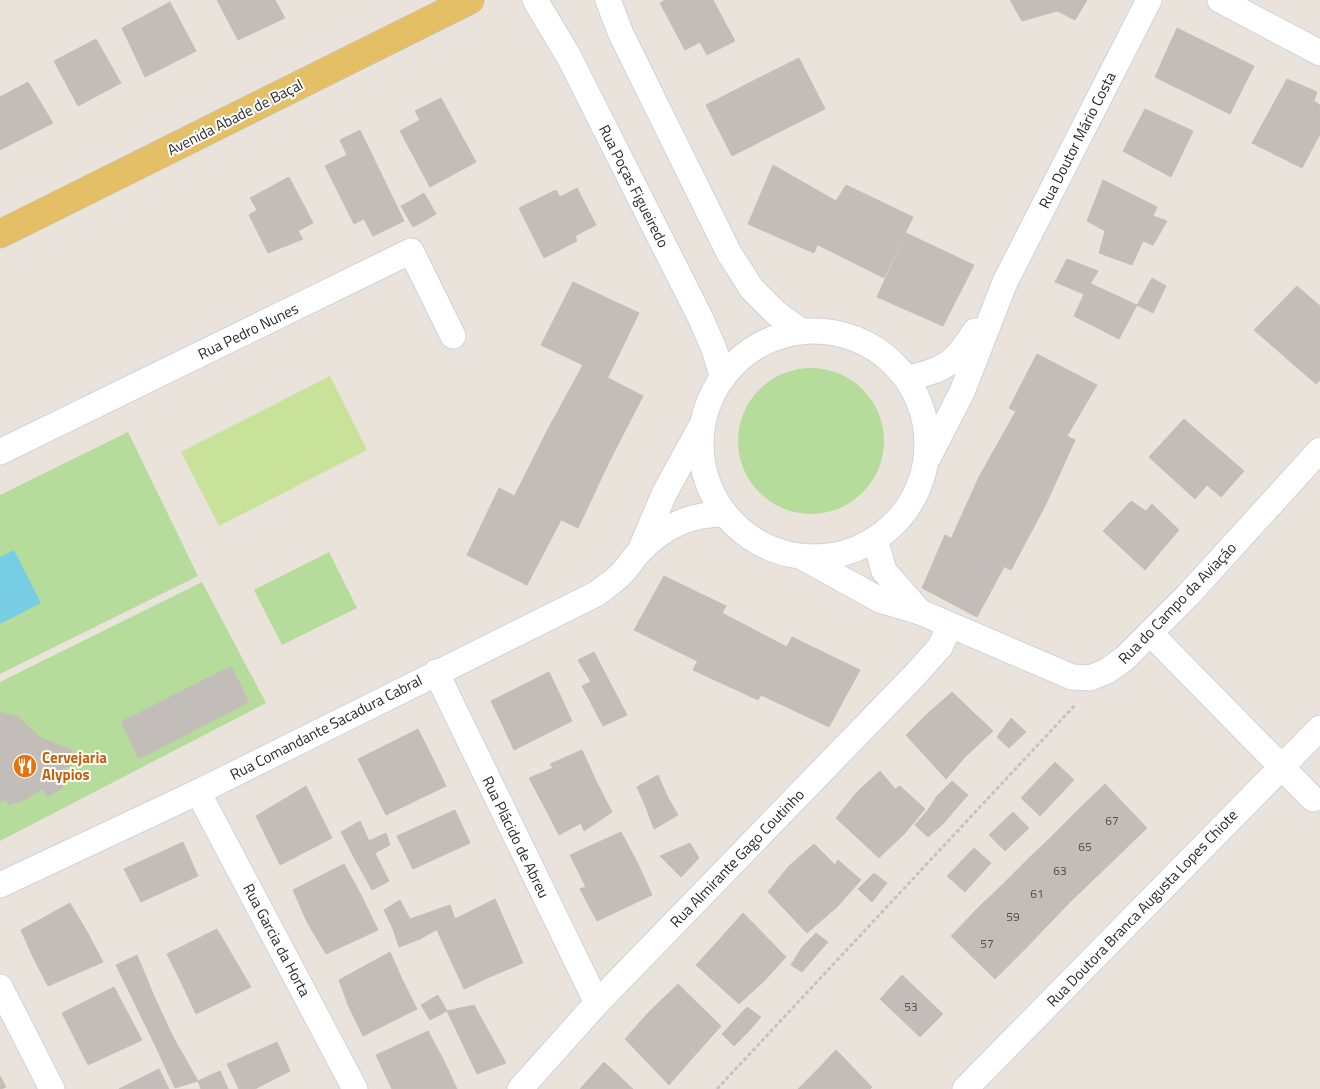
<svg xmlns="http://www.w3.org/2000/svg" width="1320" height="1089" viewBox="0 0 1320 1089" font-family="'Titillium Web',sans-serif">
  <rect width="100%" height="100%" fill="#eae3dc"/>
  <!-- green -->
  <g fill="#b6dc9c">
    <circle cx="811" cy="441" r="73"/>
    <path d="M128,432L198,576L0,674V495Z"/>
    <path d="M329,552L357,608L282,645L254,590Z"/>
    <path d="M202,582L266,703L0,841V682Z"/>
  </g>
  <!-- pitch -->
  <path fill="#c8e399" d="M330,376L367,450L219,526L181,452Z"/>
  <!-- water -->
  <path fill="#77cee4" d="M14,550L41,603L0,624V557Z"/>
  <!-- building -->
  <g fill="#c2bdb8" stroke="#c5bfb6">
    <path d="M217,0H275L285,18L238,40Z"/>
    <path d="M665,0H713L735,41L707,55L700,42L685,50L660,3Z"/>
    <path d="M1010,0H1036L1057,11L1022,21Z"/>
    <path d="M1036,0H1087L1075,20Z"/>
    <path d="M170,2L196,51L145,77L122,28Z"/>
    <path d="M1177,28L1254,66L1230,114L1155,77Z"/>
    <path d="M96,39L121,83L78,106L54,61Z"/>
    <path d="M799,58L825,109L781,131L755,80Z"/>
    <path d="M1287,79L1317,92L1314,101L1320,105V134L1302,168L1252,143Z"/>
    <path d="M755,80L781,131L732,156L706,105Z"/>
    <path d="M28,82L53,123L0,150V97Z"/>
    <path d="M441,98L476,162L430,187L400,131L420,120L415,111Z"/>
    <path d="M1145,109L1193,131L1171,177L1123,151Z"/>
    <path d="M360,130L404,221L373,236L364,219L354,224L325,166L347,155L340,140Z"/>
    <path d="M773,165L836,201L814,253L748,224Z"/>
    <path d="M289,177L313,223L298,231L303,239L268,253L249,215L257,210L250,198Z"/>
    <path d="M1103,180L1157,207L1153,216L1167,221L1153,245L1143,241L1132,265L1099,253L1105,231L1087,221Z"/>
    <path d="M846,185L913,217L884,278L818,245L836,201Z"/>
    <path d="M577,188L596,225L575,236L577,241L544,258L519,208L556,190L560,197Z"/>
    <path d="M424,193L436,214L426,220L414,199Z"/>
    <path d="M414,199L426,220L413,227L401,206Z"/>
    <path d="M906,233L974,265L943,326L877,297Z"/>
    <path d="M1067,259L1098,271L1084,294L1055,282Z"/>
    <path d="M1152,278L1166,286L1153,313L1137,305Z"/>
    <path d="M573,282L639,313L608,377L541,345Z"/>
    <path d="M1089,283L1137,305L1119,339L1074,316Z"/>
    <path d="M1297,286L1320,306V380L1316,384L1254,330Z"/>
    <path d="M1037,354L1097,385L1067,436L1009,408Z"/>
    <path d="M583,365L643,396L610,460L547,431Z"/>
    <path d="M1016,411L1075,440L1046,504L979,477Z"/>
    <path d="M1184,419L1244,471L1221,497L1207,485L1195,499L1149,457Z"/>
    <path d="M547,431L610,460L578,528L514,497Z"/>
    <path d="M979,477L1046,504L1011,570L951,539Z"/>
    <path d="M499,488L561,520L527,585L467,555Z"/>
    <path d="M1131,501L1146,511L1152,504L1179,530L1145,570L1103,531Z"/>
    <path d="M945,535L1004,567L977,617L922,588Z"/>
    <path d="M664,576L726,606L697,661L634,630Z"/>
    <path d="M722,613L787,647L758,700L693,670Z"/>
    <path d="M792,637L860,670L829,727L761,695Z"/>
    <path d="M594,652L606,675L591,682L578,660Z"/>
    <path d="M231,666L249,702L139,759L121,722Z"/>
    <path d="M549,672L560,695L502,724L491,701Z"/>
    <path d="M606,675L627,715L603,726L582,686Z"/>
    <path d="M952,692L993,731L966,756L926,715Z"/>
    <path d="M560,695L572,721L514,750L502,724Z"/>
    <path d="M0,712L17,716L41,738L70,749L77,762L55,773L63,788L47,797L43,789L22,801L9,805L6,800L0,802Z"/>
    <path d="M926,715L966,756L946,779L906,735Z"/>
    <path d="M1011,718L1026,732L1009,748L997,737Z"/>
    <path d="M418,729L433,759L373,789L358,759Z"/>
    <path d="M582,750L597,783L545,808L529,778L553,768L550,764Z"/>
    <path d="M433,759L446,786L386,815L373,789Z"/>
    <path d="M1055,762L1074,780L1040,816L1021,798Z"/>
    <path d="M880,771L895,789L900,786L925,809L905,833L857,792Z"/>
    <path d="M658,775L667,796L645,805L637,787Z"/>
    <path d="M952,781L968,795L954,811L937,796Z"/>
    <path d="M597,783L612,812L584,831L581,823L559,835L545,808Z"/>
    <path d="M1105,784L1147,828L1119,855L1077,811Z"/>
    <path d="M306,786L332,838L280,865L256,816Z"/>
    <path d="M857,792L905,833L879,858L836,818Z"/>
    <path d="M667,796L678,815L654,829L645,805Z"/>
    <path d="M937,796L954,811L943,824L928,810Z"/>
    <path d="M455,810L470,843L413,869L397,836Z"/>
    <path d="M928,810L943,824L928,837L915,825Z"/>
    <path d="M1077,811L1119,855L1092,881L1050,838Z"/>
    <path d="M1013,812L1029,828L1005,851L989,835Z"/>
    <path d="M360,821L369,841L350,850L341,832Z"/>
    <path d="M621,832L638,864L586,887L570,855Z"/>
    <path d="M386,833L390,845L375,853L369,841Z"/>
    <path d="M1050,838L1092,881L1070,902L1028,859Z"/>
    <path d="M369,841L375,853L357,863L350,850Z"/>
    <path d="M183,842L198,876L141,902L124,869Z"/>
    <path d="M690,843L699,858L681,877L660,856Z"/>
    <path d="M814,844L835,865L838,860L861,880L837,907L789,866Z"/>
    <path d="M974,848L991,863L965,892L947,876Z"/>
    <path d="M375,853L389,881L372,890L357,863Z"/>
    <path d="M1028,859L1070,902L1047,926L1004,883Z"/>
    <path d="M344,864L360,893L307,922L293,890Z"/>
    <path d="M638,864L652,895L597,921L580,889Z"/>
    <path d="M789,866L837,907L807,933L768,892Z"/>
    <path d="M874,873L887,883L872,902L858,889Z"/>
    <path d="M1004,883L1047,926L1024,950L979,907Z"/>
    <path d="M360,893L378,930L326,954L307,922Z"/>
    <path d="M495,899L523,963L494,975L465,914Z"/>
    <path d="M400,900L410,919L393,929L384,910Z"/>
    <path d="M70,903L86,930L33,957L21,930Z"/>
    <path d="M450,905L455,919L420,939L410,919Z"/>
    <path d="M979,907L1024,950L995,979L951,936Z"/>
    <path d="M743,913L786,957L765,980L719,940Z"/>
    <path d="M465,914L494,975L464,989L436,928Z"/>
    <path d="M410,919L420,939L399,947L393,929Z"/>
    <path d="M217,929L235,960L182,984L167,954Z"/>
    <path d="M86,930L103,962L48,986L33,957Z"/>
    <path d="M816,933L828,942L814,958L802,947Z"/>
    <path d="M719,940L765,980L739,1004L696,965Z"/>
    <path d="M802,947L814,958L802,972L791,965Z"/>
    <path d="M390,952L402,979L348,1005L339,980Z"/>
    <path d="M137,955L154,996L136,1006L116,965Z"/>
    <path d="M235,960L251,987L196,1014L182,984Z"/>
    <path d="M902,975L943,1014L920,1037L880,999Z"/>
    <path d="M402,979L417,1009L363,1036L348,1005Z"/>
    <path d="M678,984L721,1026L696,1054L648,1013Z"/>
    <path d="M114,987L142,1040L88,1065L62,1013Z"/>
    <path d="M438,995L447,1011L430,1020L421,1005Z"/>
    <path d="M154,996L173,1037L156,1047L136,1006Z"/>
    <path d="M474,1005L506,1063L477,1074L447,1011Z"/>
    <path d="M747,1007L761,1017L748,1032L735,1020Z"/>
    <path d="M648,1013L696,1054L669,1085L625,1039Z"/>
    <path d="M735,1020L748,1032L734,1046L722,1034Z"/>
    <path d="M428,1031L444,1061L391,1087L376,1055Z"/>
    <path d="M173,1037L198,1081L175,1088L156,1047Z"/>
    <path d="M277,1042L290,1071L255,1089H239L227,1064Z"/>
    <path d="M836,1050L872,1087L870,1089H826L812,1075Z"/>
    <path d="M444,1061L457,1089H392L391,1087Z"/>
    <path d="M604,1062L633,1089H580Z"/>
    <path d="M159,1069L169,1089H119Z"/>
    <path d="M220,1071L228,1089H201L198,1081Z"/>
    <path d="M812,1075L826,1089H798Z"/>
    <path d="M0,1076L6,1087L1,1089H0Z"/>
  </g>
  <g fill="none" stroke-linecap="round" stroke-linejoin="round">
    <!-- minor casing -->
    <g stroke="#ced2dd" stroke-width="27">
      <g id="minor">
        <path d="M535,0L569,57L701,319L714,349L723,378"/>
        <path d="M608,0L621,34L729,253L752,289L776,313L801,331"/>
        <path d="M1220,0L1320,53"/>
        <circle cx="814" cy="444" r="113"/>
        <path d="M907,379C946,368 953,366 975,331"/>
        <path d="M0,452L411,251L453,336"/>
        <path d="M928,458L962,392L1005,282L1149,0"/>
        <path d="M875,539L884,571L920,612"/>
        <path d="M642,546L664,494L700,428"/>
        <path d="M802,557L880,600L920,612L1072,677L1090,678L1107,671L1125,658L1188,595L1320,450"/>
        <path d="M1150,633L1313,799"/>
        <path d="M436,672L597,1003"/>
        <path d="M198,792L355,1089"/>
        <path d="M0,885L198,792L596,594C604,588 613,582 620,575C628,568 633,558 640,551C664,526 690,514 725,514"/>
        <path d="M0,987L52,1089"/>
        <path d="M520,1089L597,1003L913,677L940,647L950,625"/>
        <path d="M965,1089L1320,728"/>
      </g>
    </g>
    <!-- primary casing -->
    <g stroke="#c3c3c3" stroke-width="29">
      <path id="primary" d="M0,234L470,0"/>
    </g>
    <!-- path -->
    <path stroke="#c3c3c3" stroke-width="3" stroke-dasharray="4 2.5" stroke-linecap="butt" d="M717,1089L1076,704"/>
    <!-- minor -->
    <use href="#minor" stroke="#fff" stroke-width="25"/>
    <!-- primary -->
    <use href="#primary" stroke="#e5bf66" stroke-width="28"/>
  </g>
  <!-- icons -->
  <defs>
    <g id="restaurant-disc" transform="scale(1.25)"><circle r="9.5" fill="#e8710a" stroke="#fff"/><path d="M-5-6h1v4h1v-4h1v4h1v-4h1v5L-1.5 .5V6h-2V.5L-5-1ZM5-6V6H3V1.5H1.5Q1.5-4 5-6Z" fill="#fff"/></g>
  </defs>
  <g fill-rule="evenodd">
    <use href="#restaurant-disc" x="25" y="766"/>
  </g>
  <g text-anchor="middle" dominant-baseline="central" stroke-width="4" stroke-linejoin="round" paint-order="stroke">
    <!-- number labels -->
    <g font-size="12" fill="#4f4e4d">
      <text x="1112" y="820">67</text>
      <text x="1085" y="846">65</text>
      <text x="1060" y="870">63</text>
      <text x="1037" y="893">61</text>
      <text x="1013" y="916">59</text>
      <text x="987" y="943">57</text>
      <text x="911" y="1006">53</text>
    </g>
    <!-- street labels -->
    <g font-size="15" fill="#292929" stroke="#fff">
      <text transform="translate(235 117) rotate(-27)">Avenida Abade de Baçal</text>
      <text transform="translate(1077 140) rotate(-63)">Rua Doutor Mário Costa</text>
      <text transform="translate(634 186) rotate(63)">Rua Poças Figueiredo</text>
      <text transform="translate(248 331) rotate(-26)">Rua Pedro Nunes</text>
      <text transform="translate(1177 603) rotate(-46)">Rua do Campo da Aviaçáo</text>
      <text transform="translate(326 727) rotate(-27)">Rua Comandante Sacadura Cabral</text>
      <text transform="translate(516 837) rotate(64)">Rua Plácido de Abreu</text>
      <text transform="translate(737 858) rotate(-46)">Rua Almirante Gago Coutinho</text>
      <text transform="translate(1142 908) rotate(-46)">Rua Doutora Branca Augusta Lopes Chiote</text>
      <text transform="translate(277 940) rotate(62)">Rua Garcia da Horta</text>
    </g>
    <!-- food labels -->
    <g font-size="15" font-weight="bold" fill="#c56008" stroke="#fff" text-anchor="start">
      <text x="42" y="757">Cervejaria<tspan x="42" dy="17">Alypios</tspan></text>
    </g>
  </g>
</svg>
